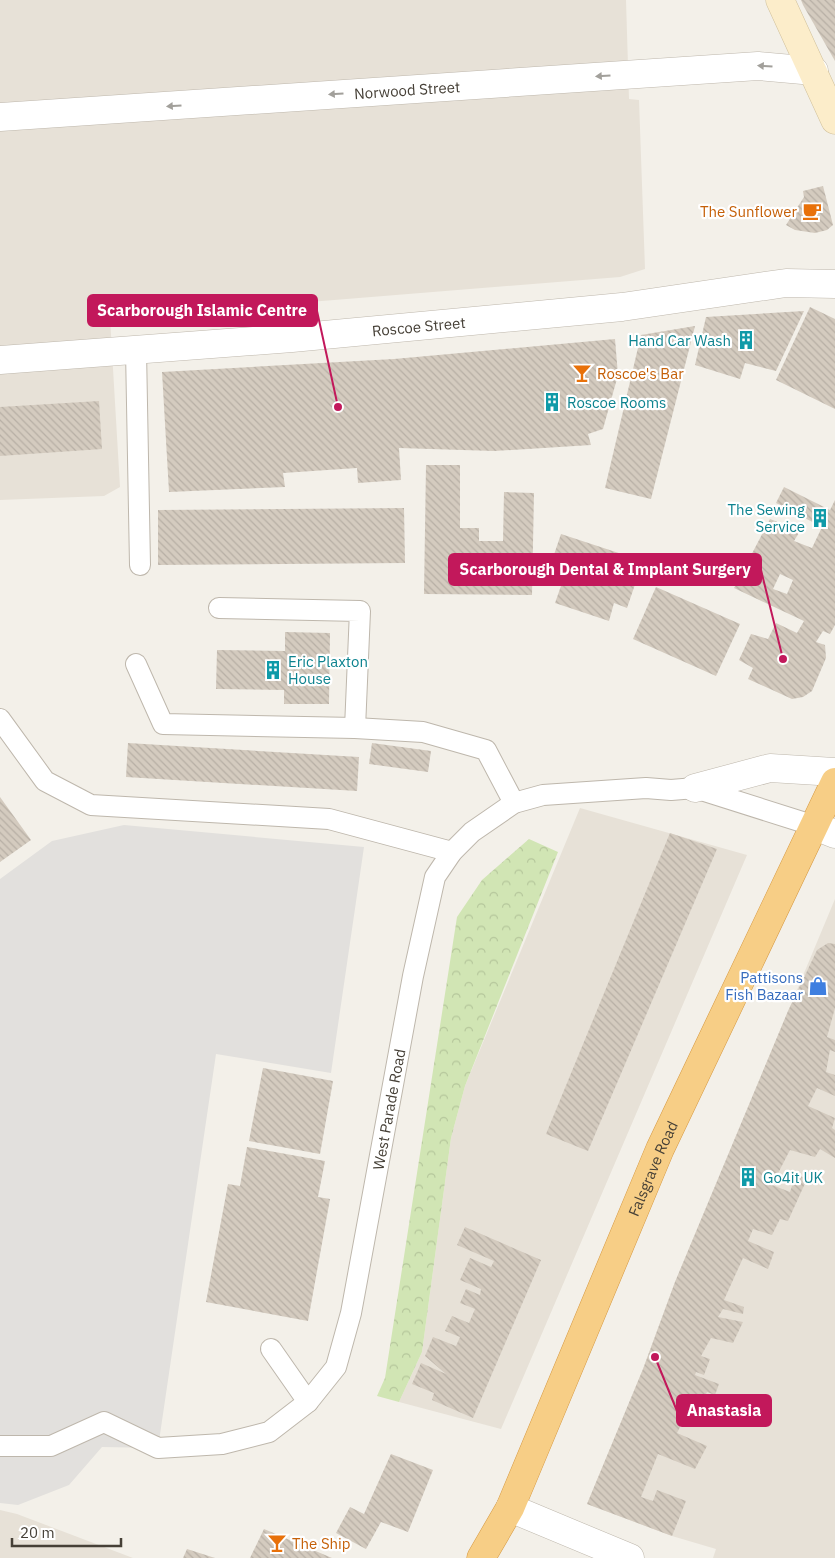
<svg xmlns="http://www.w3.org/2000/svg" width="835" height="1558" viewBox="0 0 835 1558" font-family="'IBM Plex Sans',sans-serif">
  <defs>
    <pattern id="forest-crowns" width="20" height="18" patternUnits="userSpaceOnUse" patternTransform="scale(1.25)"><rect width="20" height="18" fill="#d1e5b4"/><path d="M2 6a3 3 0 1 1 6 0M12 15a3 3 0 1 1 6 0" fill="none" stroke="#b5c69b"/></pattern>
    <pattern id="building-back-hatch" width="6" height="6" patternUnits="userSpaceOnUse" patternTransform="scale(1.25)"><rect width="6" height="6" fill="#d4cbbf"/><path d="M-1 5l2 2M0 0l6 6M5-1l2 2" fill="none" stroke="#b7afa5"/></pattern>
  </defs>
  <rect width="100%" height="100%" fill="#f3f0e9"/>
  <!-- residential -->
  <g fill="#e7e1d7">
    <path d="M0,0H626L629,99L639,100L645,269L620,277L110,318L120,487L104,496L0,500Z"/>
    <path d="M580,808L747,855L501,1429L399,1402L422,1352L451,1138L465,1086Z"/>
    <path d="M835,899V1558H713L716,1549L672,1536L587,1504L643,1369L675,1282Z"/>
    <path d="M0,1510L17,1514L133,1558H0Z"/>
  </g>
  <!-- forest -->
  <path fill="url(#forest-crowns)" d="M529,839L558,852L465,1086L451,1138L422,1352L399,1402L377,1396L385,1378L457,917L482,880Z"/>
  <!-- parking -->
  <path fill="#e2e0dd" d="M124,825L364,847L331,1073L216,1054L158,1448L102,1447L69,1485L18,1505L0,1503V879L52,841Z"/>
  <!-- building -->
  <g fill="url(#building-back-hatch)" fill-rule="evenodd">
    <path d="M801,0H835V61L803,5Z"/>
    <path d="M823,186L833,225L827,230L815,233L795,230L786,225L804,197L803,191Z"/>
    <path d="M810,307L835,319V409L776,380Z"/>
    <path d="M804,311L776,371L745,363L740,379L695,365L706,317Z"/>
    <path d="M695,326L651,499L605,488L641,335Z"/>
    <path d="M615,339L618,375L603,429L588,434L591,445L494,451L399,448L401,480L358,483L357,468L283,473L285,487L169,492L162,372L394,359Z"/>
    <path d="M99,401L102,449L0,456V407Z"/>
    <path d="M426,465H460V528H479V541H503L504,492L534,493L532,595L424,594Z"/>
    <path d="M784,487L830,510L835,500V625L830,634L823,631L816,642L825,645L826,658L812,691L803,697L792,699L748,679L753,668L739,660L751,634L768,639L776,623L797,633L804,621L734,588L770,519L800,531L794,541L812,548L822,527L776,503ZM780,574L793,580L787,594L773,589Z"/>
    <path d="M404,508L405,563L158,565V510Z"/>
    <path d="M561,534L643,561L627,608L614,603L609,621L555,603L562,583L546,578Z"/>
    <path d="M656,587L740,624L716,676L633,639Z"/>
    <path d="M285,632L330,633L329,704H284V690L216,689L217,650L285,651Z"/>
    <path d="M128,743L359,757L357,791L126,777Z"/>
    <path d="M372,743L431,751L428,772L369,764Z"/>
    <path d="M0,797L31,840L0,862Z"/>
    <path d="M670,833L717,849L588,1151L546,1134Z"/>
    <path d="M828,943L835,944V1008L827,1037L835,1040V1052L830,1050L826,1072L835,1075V1096L817,1088L808,1106L835,1118L832,1128L835,1130V1158L820,1149L815,1157L790,1150L772,1185L790,1192L796,1174L807,1179L788,1221L780,1219L772,1235L753,1229L748,1241L774,1252L768,1269L743,1258L724,1300L744,1307L743,1314L723,1309L718,1317L743,1322L733,1343L711,1338L701,1356L710,1359L704,1375L696,1372L695,1375L719,1384L715,1395L707,1392L701,1405L692,1403L677,1433L707,1446L695,1469L658,1454L641,1497L653,1501L657,1490L686,1501L672,1536L587,1504L643,1369L675,1282L788,1011L817,950Z"/>
    <path d="M263,1068L333,1081L320,1154L249,1141Z"/>
    <path d="M247,1147L325,1161L318,1197L330,1199L308,1321L206,1302L228,1184L240,1186Z"/>
    <path d="M465,1227L541,1260L473,1418L432,1400L434,1393L412,1384L421,1363L446,1374L425,1356L433,1337L456,1346L460,1337L445,1331L452,1316L469,1323L475,1309L460,1303L466,1289L480,1295L481,1289L460,1280L470,1258L491,1267L494,1261L457,1245Z"/>
    <path d="M391,1454L433,1470L408,1532L381,1522L366,1549L336,1533L350,1507L364,1514Z"/>
    <path d="M264,1529L332,1558H250Z"/>
    <path d="M187,1549L215,1558H183Z"/>
  </g>
  <g fill="none" stroke-linecap="round" stroke-linejoin="round">
    <!-- service casing -->
    <g stroke="#beb7ac" stroke-width="22">
      <g id="service">
        <path d="M136,350L140,565"/>
        <path d="M219,608L360,611L355,728"/>
        <path d="M136,664L163,724L355,728L423,732L486,750L514,803"/>
        <path d="M0,719L45,781L91,805L329,819L452,852"/>
        <path d="M271,1349L308,1402"/>
        <path id="s1" d="M0,1446H51L104,1422L158,1448L222,1444L269,1432L308,1402L336,1367L351,1313L413,976L435,877L452,852L472,832L514,803L543,795L646,788L671,790L695,788L815,826"/>
      </g>
    </g>
    <!-- minor casing -->
    <g stroke="#beb7ac" stroke-width="29">
      <g id="minor">
        <path id="s2" d="M0,117L758,66L814,71"/>
        <path id="s3" d="M0,360L292,338L622,307L786,283L835,284"/>
        <path d="M695,788L770,768L835,772"/>
        <path d="M815,826L835,834"/>
        <path d="M510,1508L630,1558"/>
      </g>
    </g>
    <!-- secondary casing -->
    <g stroke="#d0c09a" stroke-width="29">
      <path id="secondary" d="M780,0L835,120"/>
    </g>
    <!-- trunk casing -->
    <g stroke="#d59841" stroke-width="29">
      <g id="trunk">
        <path id="s4" d="M481,1558L510,1508L660,1149L835,782"/>
      </g>
    </g>
    <!-- service -->
    <use href="#service" stroke="#fff" stroke-width="20"/>
    <!-- minor -->
    <use href="#minor" stroke="#fff" stroke-width="28"/>
    <!-- secondary -->
    <use href="#secondary" stroke="#fcedca" stroke-width="28"/>
    <!-- trunk -->
    <use href="#trunk" stroke="#f7ce86" stroke-width="28"/>
  </g>
  <!-- one-way arrows -->
  <defs><path id="oneway-solid" d="M-6-.8H1V-3.2L6.5 0L1 3.2V.8H-6Z" transform="scale(1.25)"/></defs>
  <g fill="#a2a09b">
    <use href="#oneway-solid" transform="translate(765 66) rotate(-176)"/>
    <use href="#oneway-solid" transform="translate(603 76) rotate(176)"/>
    <use href="#oneway-solid" transform="translate(336 94) rotate(176)"/>
    <use href="#oneway-solid" transform="translate(174 106) rotate(176)"/>
  </g>
  <!-- icons -->
  <defs>
    <g id="cafe-bare" transform="scale(1.5)"><path d="M-5.5-4.5H6V0H3Q3 3.5 0 3.5H-2.5Q-5.5 3.5-5.5 0ZM3-3.2v2h1.7v-2ZM-6 4.5H4V6H-6Z" fill="#e8710a" stroke="#fff" stroke-width="2.5" paint-order="stroke"/></g>
    <g id="building-bare" transform="scale(1.5)"><path d="M-4-6H4V6H1V3H-1V6H-4ZM-2.5-4.3h1.7v1.8h-1.7ZM.8-4.3h1.7v1.8H.8ZM-2.5-1h1.7V.8h-1.7ZM.8-1h1.7V.8H.8Z" fill="#0f9aa8" stroke="#fff" stroke-width="2.5" paint-order="stroke"/></g>
    <g id="bar-bare" transform="scale(1.5)"><path d="M-6-5H6L.8 .8V4.5H3.5V6h-7V4.5H-.8V.8Z" fill="#e8710a" stroke="#fff" stroke-width="2.5" paint-order="stroke"/></g>
    <g id="shop-bare" transform="scale(1.5)"><path d="M-5-2.5h2.3a2.7 3.5 0 0 1 5.4 0H5L5.5 6h-11ZM-1.5-2.5h3a1.5 2.3 0 0 0-3 0Z" fill="#3f7fe0" stroke="#fff" stroke-width="2.5" paint-order="stroke"/></g>
  </defs>
  <g fill-rule="evenodd">
    <use href="#cafe-bare" x="812" y="211"/>
    <use href="#building-bare" x="746" y="340"/>
    <use href="#bar-bare" x="582" y="373"/>
    <use href="#building-bare" x="552" y="402"/>
    <use href="#building-bare" x="820" y="518"/>
    <use href="#building-bare" x="273" y="670"/>
    <use href="#shop-bare" x="818" y="986"/>
    <use href="#building-bare" x="748" y="1177"/>
    <use href="#bar-bare" x="277" y="1543"/>
  </g>
  <g text-anchor="middle" dominant-baseline="central" stroke-width="4.5" stroke-linejoin="round" paint-order="stroke">
    <!-- street labels -->
    <g font-size="15" fill="#464037" stroke="#fff">
      <text stroke="none"><textPath href="#s2" startOffset="408">Norwood Street</textPath></text>
      <text stroke="none"><textPath href="#s3" startOffset="420">Roscoe Street</textPath></text>
      <text stroke="none"><textPath href="#s1" startOffset="639">West Parade Road</textPath></text>
      <text stroke="none"><textPath href="#s4" startOffset="426">Falsgrave Road</textPath></text>
    </g>
    <!-- food labels -->
    <g font-size="15" fill="#c56008" stroke="#fff" text-anchor="start">
      <text x="797" y="211" text-anchor="end">The Sunflower</text>
      <text x="597" y="373">Roscoe's Bar</text>
      <text x="292" y="1543">The Ship</text>
    </g>
    <!-- culture labels -->
    <g font-size="15" fill="#0d838f" stroke="#fff" text-anchor="start">
      <text x="731" y="340" text-anchor="end">Hand Car Wash</text>
      <text x="567" y="402">Roscoe Rooms</text>
      <text x="805" y="509" text-anchor="end">The Sewing<tspan x="805" dy="17">Service</tspan></text>
      <text x="288" y="661">Eric Plaxton<tspan x="288" dy="17">House</tspan></text>
      <text x="763" y="1177">Go4it UK</text>
    </g>
    <!-- shop labels -->
    <g font-size="15" fill="#366cbe" stroke="#fff" text-anchor="end">
      <text x="803" y="977">Pattisons<tspan x="803" dy="17">Fish Bazaar</tspan></text>
    </g>
  </g>
  <!-- callouts -->
  <path fill="none" stroke="#c2185b" stroke-width="2" d="M338 407L317 311M783 659L761 570M655 1357L677 1411"/>
  <g fill="#c2185b" stroke="#fff" stroke-width="2">
    <circle cx="338" cy="407" r="5"/>
    <circle cx="783" cy="659" r="5"/>
    <circle cx="655" cy="1357" r="5"/>
  </g>
  <g fill="#c2185b" stroke="#c2185b" stroke-width="2">
    <rect x="88" y="295" width="229" height="31" rx="5"/>
    <rect x="449" y="554" width="312" height="31" rx="5"/>
    <rect x="677" y="1395" width="94" height="31" rx="5"/>
  </g>
  <g font-size="16" text-anchor="middle" font-weight="bold" fill="#fff">
    <text x="202" y="316">Scarborough Islamic Centre</text>
    <text x="605" y="575">Scarborough Dental &amp; Implant Surgery</text>
    <text x="724" y="1416">Anastasia</text>
  </g>
  <!-- scale -->
  <path d="M12 1538v8h109v-8" fill="none" stroke="#464037" stroke-width="2.5"/>
  <text x="20" y="1538" font-size="15" fill="#464037" stroke="#ffffff" stroke-width="4" paint-order="stroke">20 m</text>
</svg>
